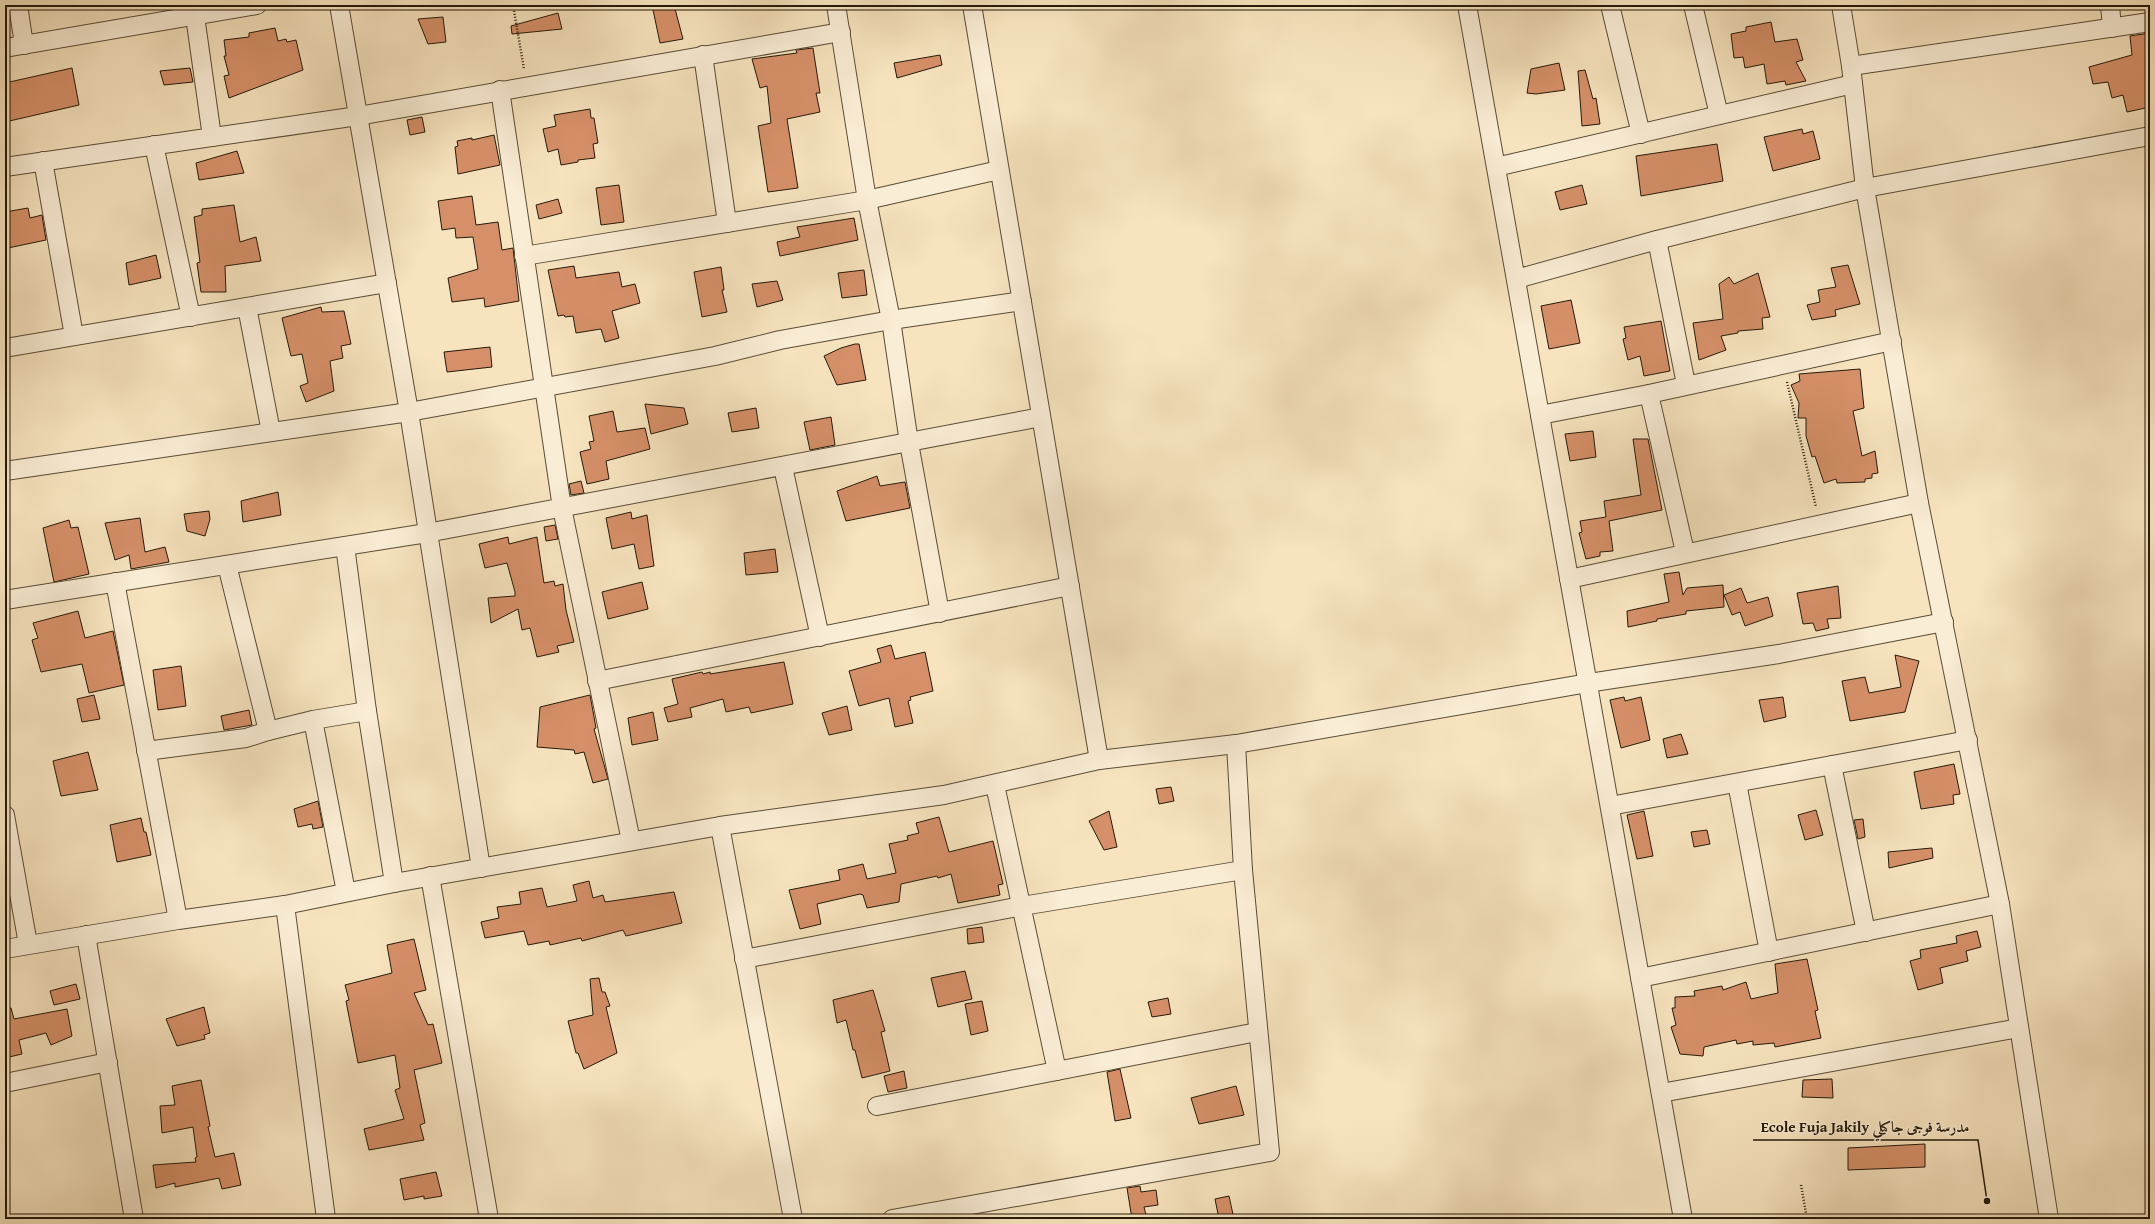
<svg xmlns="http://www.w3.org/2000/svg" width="2155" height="1224" viewBox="0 0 2155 1224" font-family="'Gentium Book Plus',Amiri,serif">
  <rect width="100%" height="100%" fill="#f7e4bf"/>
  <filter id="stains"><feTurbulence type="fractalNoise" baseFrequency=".005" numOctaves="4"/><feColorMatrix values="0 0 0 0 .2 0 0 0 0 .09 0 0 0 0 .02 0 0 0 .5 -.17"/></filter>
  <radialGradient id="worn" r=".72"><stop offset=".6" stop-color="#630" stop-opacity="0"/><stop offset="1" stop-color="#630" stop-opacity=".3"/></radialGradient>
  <!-- building -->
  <g fill="#d69069" stroke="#241909">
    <path d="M652,5H674L683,39L660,43Z"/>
    <path d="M558,13L562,29L512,34L511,26Z"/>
    <path d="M443,17L446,42L428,44L418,19Z"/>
    <path d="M1771,22L1775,42L1797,39L1803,60L1796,62L1806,81L1786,85L1785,81L1767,84L1764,64L1745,68L1743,57L1734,58L1731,34L1746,31V27Z"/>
    <path d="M275,28L278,41L286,39L287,42L296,40L303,70L229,98L224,76L229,75L224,56H226L224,40L249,37V33Z"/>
    <path d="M2150,33V107L2127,112L2123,95L2112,98L2108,82L2093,84L2089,67L2132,55L2130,36Z"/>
    <path d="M813,48L820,93H816L820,112L787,119L798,188L768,192L758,126L771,123L767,86L760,88L752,59L797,53L796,50Z"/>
    <path d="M940,55L942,65L897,78L894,63Z"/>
    <path d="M1559,63L1565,90L1536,94L1527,93L1531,69Z"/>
    <path d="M72,68L79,105L5,122V83Z"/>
    <path d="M190,68L193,82L164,85L160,71Z"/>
    <path d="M1585,70L1593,99L1596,98L1600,124L1582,126L1578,71Z"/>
    <path d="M590,109L591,118H594L598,143L593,144L595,158L578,160V162L561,165L558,149L548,152L543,129L556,126L554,115Z"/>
    <path d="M422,117L425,132L410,135L407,120Z"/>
    <path d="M1802,129L1803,134L1813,131L1820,159L1773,171L1764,137Z"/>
    <path d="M494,135L500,165L458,174L455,147L458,146L457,141L472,138V140Z"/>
    <path d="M1717,144L1723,181L1641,196L1636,156Z"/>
    <path d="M237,151L244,173L199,180L196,163Z"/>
    <path d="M619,185L624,222L601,225L596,188Z"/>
    <path d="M1582,185L1587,204L1560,210L1555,192Z"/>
    <path d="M472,196L476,225L498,222L502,250L513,248L519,301L485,307L484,298L452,302L448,278L478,269L473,237L456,238L455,228L442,230L438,201Z"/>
    <path d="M558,199L562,213L539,219L536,205Z"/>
    <path d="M234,205L240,242L256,237L261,261L225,266L226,292H201L197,263L200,262L194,217L202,215V209Z"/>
    <path d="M28,208L30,218L42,215L46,240L8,248L5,235V212Z"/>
    <path d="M854,218L858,240L780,256L777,242L800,237L797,227Z"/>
    <path d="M156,255L161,278L129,285L126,263Z"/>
    <path d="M1848,265L1860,304L1835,310L1836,316L1812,320L1807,305L1820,302L1818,290L1836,287L1831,268Z"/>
    <path d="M574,266L576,278L619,272L622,287L635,284L640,303L612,311L619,338L605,342L601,329L576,333L573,316L565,317L564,315L558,316L548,270Z"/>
    <path d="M721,267L724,290H722L727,312L702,317L694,272Z"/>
    <path d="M864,270L867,295L842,298L838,273Z"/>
    <path d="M1758,273L1770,317L1762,318L1763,329L1738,331V333L1721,336L1726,350L1699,360L1693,323L1723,319L1719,284L1729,277L1734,284Z"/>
    <path d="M777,281L783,300L757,307L752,284Z"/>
    <path d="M1571,300L1580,343L1549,349L1541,306Z"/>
    <path d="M321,307L322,312L344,311L351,344L341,346L343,358L330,361L334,391L306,402L300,386L308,383L302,354L291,356L282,318Z"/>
    <path d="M1661,321L1670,371L1644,376L1640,356L1628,360L1623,339L1626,338L1624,327Z"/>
    <path d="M855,344H859L866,380L837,385L824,356L841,348Z"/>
    <path d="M490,347L492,367L447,372L444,352Z"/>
    <path d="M1860,369L1864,408L1853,411L1862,456L1875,451L1878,473L1872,474V478L1865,479V482L1837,483L1836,479L1824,483L1815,456L1812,457L1806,436V418H1798L1799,403L1791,385L1800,381L1799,374Z"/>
    <path d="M645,404L684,408L688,424L651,434Z"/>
    <path d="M756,408L759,428L732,432L728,413Z"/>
    <path d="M613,411L617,432L645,428L650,449L606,461L609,479L587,484L580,452L591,449L589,442L594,441L589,416Z"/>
    <path d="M831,417L835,445L810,450L804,422Z"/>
    <path d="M1593,431L1596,457L1570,461L1565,434Z"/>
    <path d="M1633,439H1648L1662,510L1609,521L1613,551L1600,552V556L1586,559L1579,533L1582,532L1580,521L1606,517L1604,501L1641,495Z"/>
    <path d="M877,476L880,486L905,482L910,508L846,521L837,491Z"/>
    <path d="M581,481L584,493L571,495L569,484Z"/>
    <path d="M278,492L281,515L243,522L241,501Z"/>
    <path d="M209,511L210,519L205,536L187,531L184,514Z"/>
    <path d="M631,512L632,519L647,515L654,566L639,569L634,544L612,549L606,518Z"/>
    <path d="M140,518L145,552L165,547L169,562L131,569L129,555L115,560L105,523Z"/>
    <path d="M69,520L71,528L78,527L89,574L54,582L43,528Z"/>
    <path d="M555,525L558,539L546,541L544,527Z"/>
    <path d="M508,537L509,544L537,537L544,583L554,581L555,586L563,584L566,610L574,642L557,646L559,652L537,657L530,628L522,630L518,609L491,623L488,598L515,596V592L507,563L485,568L479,544Z"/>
    <path d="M775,549L778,572L746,575L744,553Z"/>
    <path d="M1679,572L1683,595L1687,588L1723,585L1724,607L1686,611V614L1657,619V621L1628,627L1627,611L1669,602L1664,574Z"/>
    <path d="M642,582L648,609L608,619L602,592Z"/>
    <path d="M1838,586L1841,618L1827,619L1829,628L1816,631L1813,623L1803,624L1797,593Z"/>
    <path d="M1741,588L1747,603L1768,597L1773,616L1745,626L1740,612L1732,615L1724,595Z"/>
    <path d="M78,611L85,638L113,631L124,685L89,693L82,664L41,672L32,640L38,638L33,623Z"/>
    <path d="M891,645L895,659L925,652L933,691L910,697L911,700L908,701L913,723L895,727L889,698L859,706L849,671L881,662L877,649Z"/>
    <path d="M1895,655L1919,661L1905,712L1850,721L1842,681L1865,677L1869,693L1901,687Z"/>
    <path d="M784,662L793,704L751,713L749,707L726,712L723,699L690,708L692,717L668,722L664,708L678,704L672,679L702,672L703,674L710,672V674Z"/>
    <path d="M181,666L186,706L158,710L153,670Z"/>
    <path d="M94,695L100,719L82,722L77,699Z"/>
    <path d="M590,695L596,728L594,729L608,779L593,783L584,752L575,754L574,750L537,747L540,707Z"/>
    <path d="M1624,697L1625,701L1641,697L1650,740L1621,748L1610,700Z"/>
    <path d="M1783,697L1786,717L1764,722L1759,700Z"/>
    <path d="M847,706L852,730L829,735L822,713Z"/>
    <path d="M249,710L252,725L224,730L221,716Z"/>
    <path d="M653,712L658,740L632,745L628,718Z"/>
    <path d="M1681,734L1688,754L1667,758L1663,739Z"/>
    <path d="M88,752L98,790L61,796L53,761Z"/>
    <path d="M1954,764L1960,794L1953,795L1954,804L1921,809L1914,772Z"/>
    <path d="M1171,787L1174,801L1159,804L1156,789Z"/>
    <path d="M318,801L323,827L313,829L312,824L298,827L294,809Z"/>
    <path d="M1816,810L1823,835L1805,840L1798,815Z"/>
    <path d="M1109,811L1117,847L1104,850L1089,821Z"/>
    <path d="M1644,811L1653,856L1637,859L1627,815Z"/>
    <path d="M939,817L949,852L993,841L1003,884L998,885L1000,895L958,903L951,874L938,878L937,876L901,884L899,902L867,908L863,895L860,894L817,904L821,924L800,929L789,890L840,880L838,870L863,864L867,879L896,873L889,844L908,840L907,836L919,833L916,823Z"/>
    <path d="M141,818L144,832H146L151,855L117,862L110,825Z"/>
    <path d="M1863,819L1865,837L1858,839L1854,820Z"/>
    <path d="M1707,830L1710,844L1694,847L1691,832Z"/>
    <path d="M1932,848L1933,858L1889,868L1888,852Z"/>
    <path d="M589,881L593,898L603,895L605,902L674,892L682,923L626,936L623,930L582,941L581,938L550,945L549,941L528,945L524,931L485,938L481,922L499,918L497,907L521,904L519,892L542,888L547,907L577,901L573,885Z"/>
    <path d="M982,927L984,942L968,944L967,929Z"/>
    <path d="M1977,931L1981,947L1966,951L1968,961L1940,968L1943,983L1918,990L1910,961L1921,958L1920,950L1957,943L1956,936Z"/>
    <path d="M414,939L426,990L414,993L428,1025L433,1024L442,1063L414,1070L425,1123L420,1125L424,1140L369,1150L364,1129L404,1119L395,1090L400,1088L395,1055L358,1063L346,1001L349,1000L345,985L392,973L387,945Z"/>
    <path d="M1807,959L1818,1010L1815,1011L1821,1038L1775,1047L1774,1043L1753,1045V1041L1737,1044L1736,1040L1704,1047L1703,1056L1680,1054L1671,1027L1676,1025L1672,1008H1675V997L1695,996L1694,991L1722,986L1723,990L1746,982L1751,999L1778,993L1775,964Z"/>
    <path d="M965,971L972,999L938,1007L931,978Z"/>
    <path d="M599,978L602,992H605L610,1006L606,1007L617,1053L584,1069L578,1053H576L568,1021L593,1015L590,979Z"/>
    <path d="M76,984L80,999L54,1005L50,991Z"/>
    <path d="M873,990L885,1031L881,1032L890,1071L862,1078L855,1050H853L846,1020L837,1023L833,1000Z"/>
    <path d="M1168,998L1171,1014L1152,1017L1148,1002Z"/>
    <path d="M982,1001L988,1031L971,1035L965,1004Z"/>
    <path d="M204,1007L210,1033L204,1035L205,1039L177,1046L166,1019Z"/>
    <path d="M11,1008L14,1019L67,1009L72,1036L51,1045L46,1033L19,1040L22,1054L5,1058V1009Z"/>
    <path d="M1120,1069L1131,1118L1115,1121L1107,1072Z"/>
    <path d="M904,1071L907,1088L888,1092L884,1076Z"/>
    <path d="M1832,1079L1833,1098L1802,1097L1803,1080Z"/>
    <path d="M201,1080L210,1126L208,1127L215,1157L234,1153L241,1185L222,1189L219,1178L175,1187V1183L156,1188L153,1165L196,1162L195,1158L197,1157L193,1127L162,1133L160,1106L175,1105L172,1086Z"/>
    <path d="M1236,1086L1244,1115L1199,1124L1191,1098Z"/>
    <path d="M1925,1144V1167L1848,1170V1148Z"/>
    <path d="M436,1172L442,1196L424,1199V1196L404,1200L400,1179Z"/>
    <path d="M1140,1186L1141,1192L1156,1190L1158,1205L1144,1207L1147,1219H1132L1127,1188Z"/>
    <path d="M1229,1196L1234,1219H1219L1215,1199Z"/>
  </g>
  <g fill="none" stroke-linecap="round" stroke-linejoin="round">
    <!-- minor casing -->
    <g stroke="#594c36" stroke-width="20">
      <g id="minor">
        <path d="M18,5L24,45"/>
        <path d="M339,5L409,412L481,868"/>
        <path d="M836,5L867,200L891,320L909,443L940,613"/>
        <path d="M972,5L1099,760"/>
        <path d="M1467,5L1683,1219"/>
        <path d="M1610,5L1641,134"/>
        <path d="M1693,5L1719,115"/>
        <path d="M1841,5L1851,66L1865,188L1919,503L2000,904L2049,1219"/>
        <path d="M2110,5L2112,28"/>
        <path d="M195,16L212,137"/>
        <path d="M5,48L257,5"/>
        <path d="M703,55L727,223"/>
        <path d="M1851,66L2150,22"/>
        <path d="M500,90L562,508L631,841"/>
        <path d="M154,145L191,317"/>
        <path d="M43,161L74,336"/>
        <path d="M5,167L358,116L841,32"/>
        <path d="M1496,167L1853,84"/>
        <path d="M1657,240L1686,384"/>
        <path d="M524,256L867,200L999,170"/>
        <path d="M1516,279L1657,240L1865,188L2150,136"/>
        <path d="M247,307L271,432"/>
        <path d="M5,348L387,283"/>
        <path d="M1649,394L1685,552"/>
        <path d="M1540,415L1649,394L1892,341"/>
        <path d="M783,467L820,637"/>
        <path d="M5,471L409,412L715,356L780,340L891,320L1022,301"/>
        <path d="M345,546L367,711L394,883"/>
        <path d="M227,565L268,731L313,720L367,711"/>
        <path d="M1569,579L1919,503"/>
        <path d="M115,582L178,920"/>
        <path d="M5,600L427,533L1041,417"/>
        <path d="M597,681L1070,586"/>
        <path d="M313,720L346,892"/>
        <path d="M146,751L246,738L268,731"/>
        <path d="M1832,765L1866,932"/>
        <path d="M1737,783L1769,952"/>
        <path d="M995,785L1057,1071"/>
        <path d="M1610,806L1968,740"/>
        <path d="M5,815L28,944"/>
        <path d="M720,826L793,1219"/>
        <path d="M430,876L489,1219"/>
        <path d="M285,905L326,1219"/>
        <path d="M86,935L134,1219"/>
        <path d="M5,949L178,920L285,905L394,883L720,826L944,795L1099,760L1236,744L1588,683L1779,654L1944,622"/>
        <path d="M744,959L1022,906L1243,870"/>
        <path d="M1640,978L2000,904"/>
        <path d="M5,1083L108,1062"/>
        <path d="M1661,1093L2019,1028"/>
        <path d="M877,1106L1257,1032"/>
        <path d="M892,1219L1270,1152L1243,870L1236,744"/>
      </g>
    </g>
    <!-- path -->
    <g stroke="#241909" stroke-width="2.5" stroke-dasharray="1 2" stroke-linecap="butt">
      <path d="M513,5L524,69"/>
      <path d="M1787,382L1816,507"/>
      <path d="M1801,1185L1807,1219"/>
    </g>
    <!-- minor -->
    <use href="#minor" stroke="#faedd5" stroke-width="18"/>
  </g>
  <!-- callouts -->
  <path fill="none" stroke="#241909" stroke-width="1.5" d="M1987 1201L1978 1140H1753"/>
  <circle fill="#241909" stroke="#faedd5" stroke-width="1.5" cx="1987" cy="1201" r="4"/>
  <g font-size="15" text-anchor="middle" font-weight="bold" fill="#241909" stroke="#faedd5" stroke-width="3" stroke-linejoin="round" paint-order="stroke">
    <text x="1865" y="1132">Ecole Fuja Jakily مدرسة فوجى جاكيلي</text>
  </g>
  <!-- margin -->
  <rect width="2155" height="1224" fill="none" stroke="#f7e4bf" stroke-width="20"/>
  <rect x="6" y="6" width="2143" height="1212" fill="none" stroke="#241909" stroke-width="2"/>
  <rect x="10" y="10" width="2135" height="1204" fill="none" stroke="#241909"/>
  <rect width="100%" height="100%" filter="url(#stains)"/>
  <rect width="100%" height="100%" fill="url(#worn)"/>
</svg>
